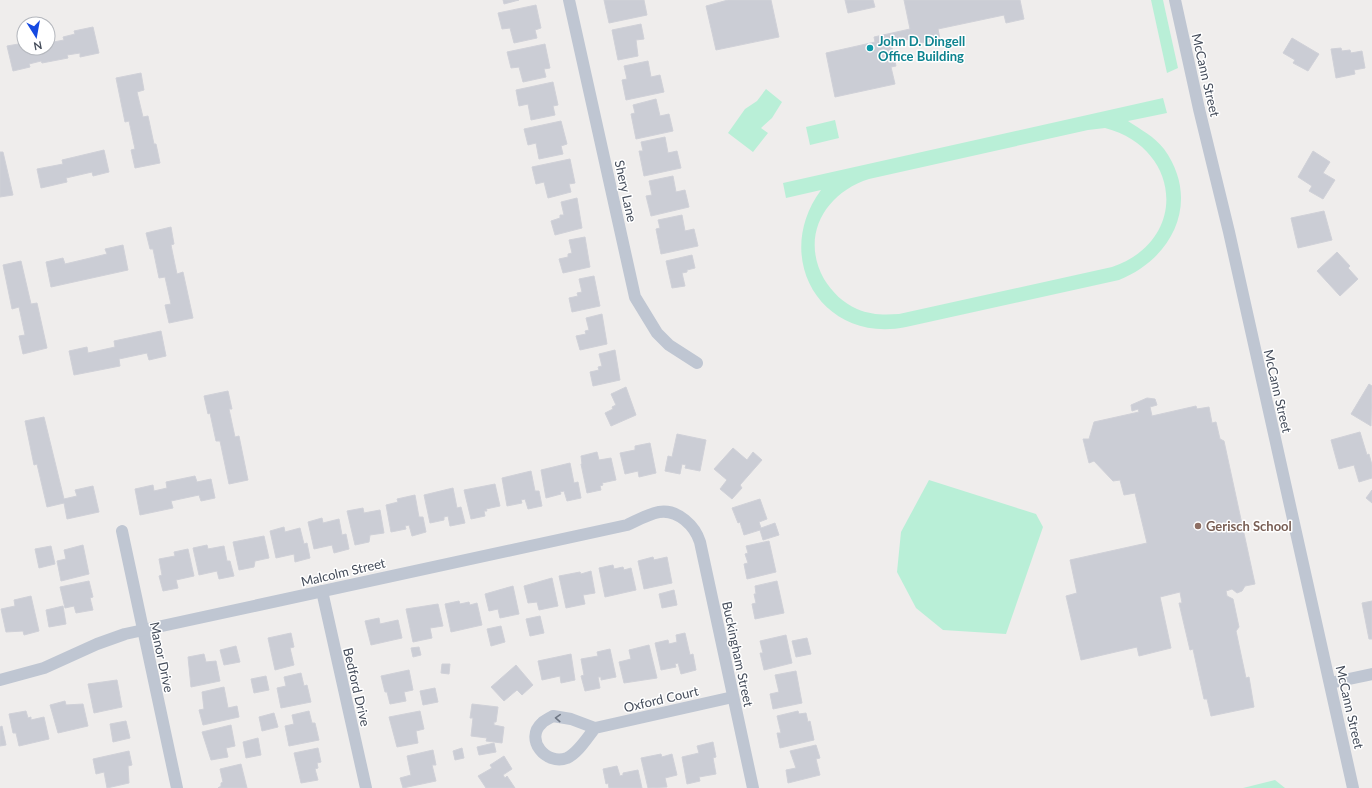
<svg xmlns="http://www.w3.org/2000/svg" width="1372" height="788" viewBox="0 0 1372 788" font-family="Lato,sans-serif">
  <rect width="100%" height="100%" fill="#efedec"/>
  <!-- green -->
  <g fill="#b9efd7" fill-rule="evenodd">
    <path d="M1151,0H1163L1178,68L1167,73Z"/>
    <path d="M766,89L782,102L772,118L761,128L768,133L753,152L728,133L745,109L757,101Z"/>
    <path d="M1163,98L1167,113L1128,121C1141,130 1154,136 1164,149C1201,200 1174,258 1119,280L906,327C822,344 771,258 821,190L786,198L783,183ZM1105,128C1182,148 1189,241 1112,267L899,314C884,315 871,315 857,309C843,303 832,292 824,279C800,236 825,193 869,179L1088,130Z"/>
    <path d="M835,120L839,138L810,145L806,127Z"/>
    <path d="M929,480L1036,514L1043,527L1006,634L943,630L916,608L897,572L901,532Z"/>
    <path d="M1275,780L1285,788H1243Z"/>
  </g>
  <!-- building -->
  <g fill="#cbcdd5" stroke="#d0d1d8">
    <path d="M503,0H519L504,4Z"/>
    <path d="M604,0H644L647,15L609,23Z"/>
    <path d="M728,0H771L779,37L716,50L706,6Z"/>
    <path d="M845,0H873L875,7L848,13Z"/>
    <path d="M904,0H1020L1024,19L1006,23L1004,15L938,29L940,39L916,44L915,38L891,43L896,66L891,67L895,84L835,97L826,53L875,42L874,37L910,29Z"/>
    <path d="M536,5L541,28L535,30L537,38L514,43L510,28L502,29L498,13Z"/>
    <path d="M641,24L644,39L636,40L638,56L618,60L612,30Z"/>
    <path d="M93,27L99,53L80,57V53L67,55L68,58L42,63L41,61L29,64L30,67L13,71L7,46L24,43V48H48V43L64,40L63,37L75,34L74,31Z"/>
    <path d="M1292,38L1319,54L1308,71L1293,63L1295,60L1283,53Z"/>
    <path d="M545,44L550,68L544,69L546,77L523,82L519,67L511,68L507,52Z"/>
    <path d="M1341,48L1342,51L1350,50L1351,53L1362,51L1365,68L1354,70L1355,74L1336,78L1331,49Z"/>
    <path d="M648,61L651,77L660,75L664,92L626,100L622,80L627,79L624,66Z"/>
    <path d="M141,73L144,90L137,92L143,117L148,116L154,144H156L160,163L135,168L131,150L135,149L129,121L125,122L116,78Z"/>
    <path d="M553,82L558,105L553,106L555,115L531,120L528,104L519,106L516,90Z"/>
    <path d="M656,99L660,116L669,114L673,131L636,139L631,114L635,113L633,105Z"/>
    <path d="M561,121L567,144L561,146L563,154L539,159L536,143L528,145L524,129Z"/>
    <path d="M665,137L668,153L677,151L681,168L644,176L639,151H643L641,142Z"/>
    <path d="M104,150L109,172L93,176L92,172L66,178L67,182L41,188L37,169L63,164L62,160Z"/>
    <path d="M1313,151L1330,162L1323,173L1335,180L1323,199L1309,191L1312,186L1298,177Z"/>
    <path d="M0,152H3L13,195L0,197Z"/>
    <path d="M570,159L575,183L569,184L571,192L548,198L544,182L536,184L532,167Z"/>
    <path d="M673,176L676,192L685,190L689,207L651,216L646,196L652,195L649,181Z"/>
    <path d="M577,198L582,228L555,235L551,221L560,218V215H564L561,202Z"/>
    <path d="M1324,211L1332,240L1298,248L1291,218Z"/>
    <path d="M682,215L685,231L694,229L698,246L661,254L656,229L660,228L658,220Z"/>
    <path d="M171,227L174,244L171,245L177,274L183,272L193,318L169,323L165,305L171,304L165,277L159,278L153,249H150L146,233Z"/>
    <path d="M585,237L590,267L563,273L559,259L568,257V254L572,253L569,240Z"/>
    <path d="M123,245L128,270L51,287L46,262L63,258L65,264L107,254L105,249Z"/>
    <path d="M1337,252L1350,266L1348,268L1358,279L1340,296L1317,271Z"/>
    <path d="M692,255L695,268L687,270V272L682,273L685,286L672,288L666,261Z"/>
    <path d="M21,261L31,304L37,303L47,348L23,354L19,336L25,335L19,307L12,309L3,265Z"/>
    <path d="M594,276L600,306L572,312L569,298L578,296L577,293L582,292L579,279Z"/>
    <path d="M602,314L607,344L580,350L576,336L586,334L585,331L589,330L586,318Z"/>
    <path d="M161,331L166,356L149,360L147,353L119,359L120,366L74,375L69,351L87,347L88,353L115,347L114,341Z"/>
    <path d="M615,350L620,380L593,386L590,372L599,370L598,367L602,366L599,354Z"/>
    <path d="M1369,384L1372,386L1371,426L1351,414Z"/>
    <path d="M626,387L636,415L611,426L605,413L613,409L612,407L616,405L611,394Z"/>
    <path d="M228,391L232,409H229L235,437L239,436L248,480L229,484L220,441H216L210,413L208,414L204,396Z"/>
    <path d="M1147,398L1155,399L1157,405L1150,407L1152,416L1196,406L1197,409L1209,407L1212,423L1216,422L1220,439L1224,441L1255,584L1245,586L1242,591L1237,593L1232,589L1226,591L1227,596L1233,599L1239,627L1236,631L1246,678L1249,677L1254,707L1211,716L1207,699H1204L1193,649L1190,650L1179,603H1182L1180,592L1160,597L1171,648L1139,656L1137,647L1081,660L1066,596L1077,593L1070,560L1147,543L1135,493L1124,495L1120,480L1113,481L1094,461L1089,463L1083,439H1089L1094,422L1139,412L1138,409L1132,411L1131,405Z"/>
    <path d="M44,417L64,499L77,496L75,490L93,486L99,512L67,519L64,503L47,507L37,464L34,465L25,421Z"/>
    <path d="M1360,432L1367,455L1369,454L1372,465V478L1359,482L1354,465L1339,469L1331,440Z"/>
    <path d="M677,434L706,440L700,471L685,468L686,465L682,464L680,474L665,471L668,456L672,457Z"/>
    <path d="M650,443L656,473L639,477L638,471L625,474L620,453L635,450V446Z"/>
    <path d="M733,448L747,460L753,452L762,460L740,485L742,488L732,499L720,489L727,480L714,469Z"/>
    <path d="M597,452L599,460L611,458L616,480L602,483L603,485L600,486L601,490L587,493L581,464H582L581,456Z"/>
    <path d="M570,463L574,483L578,482L581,498L567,501L564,491L560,492L561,494L546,498L541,470Z"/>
    <path d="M531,471L535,491H539L542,506L528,509L525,499L521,500L522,503L507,506L502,478Z"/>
    <path d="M195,476L197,482L211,479L215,498L201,501L199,495L171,501L173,508L140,515L135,489L153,485L154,491L167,488L166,482Z"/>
    <path d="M495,484L500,506L486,509L487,511H484L485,516L471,519L464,490Z"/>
    <path d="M453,488L457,508L461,507L465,523L450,526L448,516L444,517V520L430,523L424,495Z"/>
    <path d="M1372,490V503L1366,498Z"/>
    <path d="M415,495L419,517H423L426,532L412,536L409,525L405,526L406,529L391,532L386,505L398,502L397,499Z"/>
    <path d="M760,499L767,519L759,522L761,528L775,523L779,535L763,540L760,530L744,535L740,522L738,523L732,508Z"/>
    <path d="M363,508L364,513L380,510L384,533L370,535L369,542L355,545L347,511Z"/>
    <path d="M322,518L323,523L339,519L342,535L346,534L349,549L334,553L332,545L314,549L308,522Z"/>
    <path d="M284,527L285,532L300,528L304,544L307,543L310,558L295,562L294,554L276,558L270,531Z"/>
    <path d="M264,536L269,558L255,561L254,567L239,570L233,542Z"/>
    <path d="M769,541L776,572L747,579L744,564L748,563L745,554L748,553L746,546Z"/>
    <path d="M83,545L89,574L61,581L57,561L66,559L64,550Z"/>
    <path d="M207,545L208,549L224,546L227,561H230L234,576L219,579L217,571L199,575L193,548Z"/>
    <path d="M51,546L55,564L39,568L35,549Z"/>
    <path d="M188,549L194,576L176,580L178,588L163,591L159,576L162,575L159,559L175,556L174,552Z"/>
    <path d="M653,557L654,560L667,557L672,583L644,589L638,561Z"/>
    <path d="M613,565L614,569L623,567L624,570L631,568L636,590L605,597L599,568Z"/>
    <path d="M591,571L595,593L583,595L585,604L566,608L559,576L580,572L581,574Z"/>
    <path d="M552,578L558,606L539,610L537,602L528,603L524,586Z"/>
    <path d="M89,581L93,597L90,598L93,610L76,613L74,606L65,608L60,587Z"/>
    <path d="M777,581L784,613L755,619L752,604L756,603L754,594H756L755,586Z"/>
    <path d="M513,586L519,614L500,618L498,609L489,611L485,594Z"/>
    <path d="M674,590L677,605L662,608L659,594Z"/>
    <path d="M31,596L39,631L24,635L23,631L6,632L1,609L15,606L14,600Z"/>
    <path d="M459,601L460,604L469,602L470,605L477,603L482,625L451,632L445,604Z"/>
    <path d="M1372,601V639H1369L1362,603Z"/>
    <path d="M438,604L443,626L430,628L432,638L413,642L406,609Z"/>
    <path d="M63,606L66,624L49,627L46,610Z"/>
    <path d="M540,616L544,633L530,636L526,619Z"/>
    <path d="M379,618L380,624L398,620L402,638L371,645L365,621Z"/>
    <path d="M501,626L505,642L491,646L487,629Z"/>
    <path d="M291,633L294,647L290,648L294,665L275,670L268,638Z"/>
    <path d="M685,633L690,655L693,654L696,670L681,674L678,663L675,664L676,667L661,670L655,643L668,640L669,644L677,642L676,635Z"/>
    <path d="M786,635L792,663L764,670L760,653H763L760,641Z"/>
    <path d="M807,638L811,654L796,657L792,641Z"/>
    <path d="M649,645L657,678L624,683L619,662L631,659L629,650Z"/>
    <path d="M236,646L240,662L224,665L220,650Z"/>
    <path d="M419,647L421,655L413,657L411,648Z"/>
    <path d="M610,649L616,677L601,680V677H598L600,688L585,691L581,676L584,675L581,659L598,656L597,652Z"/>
    <path d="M204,654L206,662L216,661L220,681L191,687L188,657Z"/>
    <path d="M571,654L575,680L561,683L560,676L542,680L538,661Z"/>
    <path d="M442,664H450L449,674L441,673Z"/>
    <path d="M516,665L533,685L522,695L517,690L504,701L491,687Z"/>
    <path d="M409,670L413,690L404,692L406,701L390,704L387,692H385L381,676Z"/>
    <path d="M796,671L802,703L773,709L770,694L779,692L775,675Z"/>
    <path d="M301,673L304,686L307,685L311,702L281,708L277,688L286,686L284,677Z"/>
    <path d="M266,676L269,690L254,693L251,679Z"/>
    <path d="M117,680L122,707L94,713L88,684Z"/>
    <path d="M224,687L228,708L237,706L239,717L203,725L199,710L204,709L202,692Z"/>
    <path d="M435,688L438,702L423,705L420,691Z"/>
    <path d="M65,701L66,705L83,704L88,726L58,733L50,705Z"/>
    <path d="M472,704L498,707L496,722H494V725L504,727L502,743L486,741L487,738L471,736L473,718H470Z"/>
    <path d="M26,711L28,718L31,717V720L44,717L49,739L19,746L16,733H13L9,714Z"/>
    <path d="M309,711L312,723H315L319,740L289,746L285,726L294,724L292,715Z"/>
    <path d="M420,711L424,729L416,731L418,743L397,747L389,717Z"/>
    <path d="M798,711L799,714L806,713L808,722L810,721L814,740L780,748L777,733H781L777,716Z"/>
    <path d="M274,713L278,727L262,731L259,717Z"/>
    <path d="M126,721L130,738L113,742L110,724Z"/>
    <path d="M231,725L235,746L226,748L228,757L211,760L202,732Z"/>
    <path d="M2,726L6,745L0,746V727Z"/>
    <path d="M258,738L261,755L246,758L243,742Z"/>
    <path d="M713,742L716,757L713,758L716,774L699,777L700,781L687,784L682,757L699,753L697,746Z"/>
    <path d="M494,743L496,752L479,755L477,747Z"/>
    <path d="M816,745L820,758L816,759L820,775L788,783L786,770L796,768L790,751Z"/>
    <path d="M318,748L321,762L317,763L318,768L315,769L318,780L301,783L294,753Z"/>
    <path d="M462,748L464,758L455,760L453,751Z"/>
    <path d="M433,750L436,765H432L436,781L403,788L400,778L411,775L407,756Z"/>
    <path d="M129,751L132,765L128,766L129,783L107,788L104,772L96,774L93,759Z"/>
    <path d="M661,754L662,757L672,754L677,775L665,778L667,787L648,788L641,758Z"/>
    <path d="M504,756L512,769L503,775L505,778L507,776L515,788H486L478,776L492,768L490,765Z"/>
    <path d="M241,764L247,788H218L221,786V783L223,782L220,769Z"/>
    <path d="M617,766L620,776L623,775V773L638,770L642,788H609L608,783L606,784L603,769Z"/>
  </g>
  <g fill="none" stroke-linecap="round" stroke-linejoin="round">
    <!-- street -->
    <g stroke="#bfc6d2" stroke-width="12">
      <path d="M569,0L635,297L657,333L669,345L697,363"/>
      <path d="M1175,0L1199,109L1229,232L1353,788"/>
      <path d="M122,531L177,788"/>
      <path d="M322,591L366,788"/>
      <path d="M0,680L44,668L97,644L125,634L627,525C636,521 648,514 659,512C678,509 695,526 700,542L753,788"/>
      <path d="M1330,683L1372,674"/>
      <path d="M595,728C587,738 578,753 567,758C546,766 524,739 542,723C545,720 550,718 553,716L571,719L595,728L733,697"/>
    </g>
  </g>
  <!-- one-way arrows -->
  <defs><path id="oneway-chevron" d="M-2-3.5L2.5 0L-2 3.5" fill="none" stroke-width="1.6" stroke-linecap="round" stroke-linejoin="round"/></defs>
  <use stroke="#6f7784" href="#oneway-chevron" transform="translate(558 718) rotate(-177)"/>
  <!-- markers -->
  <circle fill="#0f9aa8" stroke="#fff" stroke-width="1.5" cx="870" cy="48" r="4"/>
  <circle fill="#8d6e63" stroke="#fff" stroke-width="1.5" cx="1198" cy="526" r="4"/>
  <g text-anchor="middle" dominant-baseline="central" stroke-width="3" stroke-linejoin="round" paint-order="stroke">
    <!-- culture labels -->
    <g font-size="13" font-weight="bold" fill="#0d838f" stroke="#fff" text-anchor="start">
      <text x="878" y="41">John D. Dingell<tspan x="878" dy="15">Office Building</tspan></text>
    </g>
    <!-- street labels -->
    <g font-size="13" fill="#444c5a" stroke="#fff">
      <text transform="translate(1206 75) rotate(77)">McCann Street</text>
      <text transform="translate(626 191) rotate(78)">Shery Lane</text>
      <text transform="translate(1278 391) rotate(77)">McCann Street</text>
      <text transform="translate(343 572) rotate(-13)">Malcolm Street</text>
      <text transform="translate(738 654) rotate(78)">Buckingham Street</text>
      <text transform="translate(162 657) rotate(78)">Manor Drive</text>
      <text transform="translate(357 687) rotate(77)">Bedford Drive</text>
      <text transform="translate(661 699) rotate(-13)">Oxford Court</text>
      <text transform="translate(1350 707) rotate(77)">McCann Street</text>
    </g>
    <!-- education labels -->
    <g font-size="13" font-weight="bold" fill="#785e54" stroke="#fff" text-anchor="start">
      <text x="1206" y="526">Gerisch School</text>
    </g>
  </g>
  <!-- north arrow -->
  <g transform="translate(36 36) rotate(169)"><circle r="19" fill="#ffffff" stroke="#b4b7bd"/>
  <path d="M0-3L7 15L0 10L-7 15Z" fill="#1549e1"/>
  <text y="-6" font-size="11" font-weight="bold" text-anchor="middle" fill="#444c5a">N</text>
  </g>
</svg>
